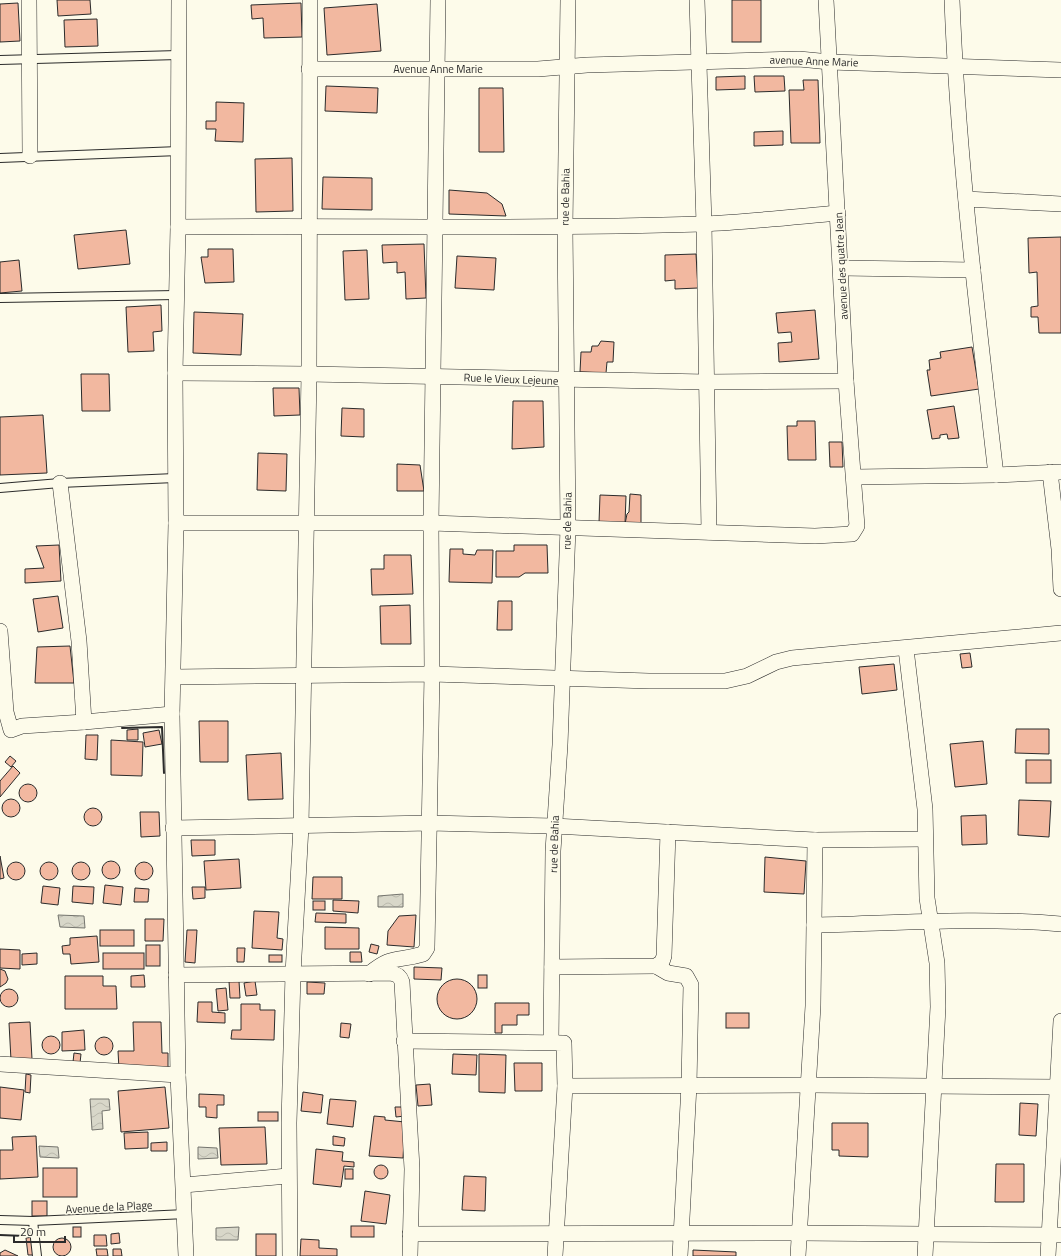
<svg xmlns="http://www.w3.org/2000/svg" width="1061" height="1256" viewBox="0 0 1061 1256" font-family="'Titillium Web',sans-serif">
  <defs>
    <pattern id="water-waves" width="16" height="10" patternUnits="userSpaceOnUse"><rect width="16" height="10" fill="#d8d7c9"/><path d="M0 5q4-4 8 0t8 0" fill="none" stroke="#bab9ad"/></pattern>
  </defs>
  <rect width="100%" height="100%" fill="#fdfbea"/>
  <!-- water -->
  <g fill="url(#water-waves)" stroke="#74746e">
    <path d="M403,894V907H378V896Z"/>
    <path d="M58,915L84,916L85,928L60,927Z"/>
    <path d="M90,1099H109L110,1110L102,1111L103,1129L92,1130Z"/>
    <path d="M39,1146L58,1147L59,1158L40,1157Z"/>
    <path d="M198,1147L217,1148L218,1158L198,1159Z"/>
    <path d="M239,1227L238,1240H216V1228Z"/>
  </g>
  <!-- building -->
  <g fill="#f2b8a0" stroke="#2b2b2b">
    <path d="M57,0H90L91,14L58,16Z"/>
    <rect x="732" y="0" width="29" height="42"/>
    <path d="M18,3L20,41L0,42V4Z"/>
    <path d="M301,3L302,37L264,38L263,18L252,19L251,5Z"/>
    <path d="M377,4L381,51L327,55L324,8Z"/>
    <path d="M97,19L98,46L65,47L64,20Z"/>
    <path d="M745,76V89L716,90V77Z"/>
    <path d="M754,76H784L785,91L755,92Z"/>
    <path d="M803,80H818L820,143H791L789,90H804Z"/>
    <path d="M326,86L378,88L377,113L325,111Z"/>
    <path d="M479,88H503L504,152H479Z"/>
    <path d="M216,102L244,103L243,142L215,141L216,129H206V121H216Z"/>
    <path d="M783,131V145L754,146V132Z"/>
    <path d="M292,158L293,211L256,212L255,159Z"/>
    <path d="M323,177L372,178V210L322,209Z"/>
    <path d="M449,190L487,193L502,204L506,216L449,214Z"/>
    <path d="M126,230L130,264L78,269L74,235Z"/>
    <path d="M1061,237V333H1039L1038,317H1031V307L1038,306L1037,272L1029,273L1028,238Z"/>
    <path d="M424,244L426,298L406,299L405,272L397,273V262L383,263L382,245Z"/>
    <path d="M208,249H233L234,282L205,283L201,257H208Z"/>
    <path d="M367,250L369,299L345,300L343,251Z"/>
    <path d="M696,254L698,288L675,289V280L665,281V255Z"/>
    <path d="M457,256L496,258L494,290L455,288Z"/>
    <path d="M19,260L22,291L0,293V262Z"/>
    <path d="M161,305L162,331L153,332L154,351L128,352L126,307Z"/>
    <path d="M815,310L819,359L779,362L778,343L792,342L791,332L778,333L776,313Z"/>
    <path d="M194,312L243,314L241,355L193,353Z"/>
    <path d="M601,341L614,342L613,362H607L606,373L580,372L581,352H591L592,346H598Z"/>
    <path d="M972,347L979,389L931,396L927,370H930L929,360L941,358L940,352Z"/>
    <path d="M81,374H109L110,411H82Z"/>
    <path d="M273,388H299L300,415L274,416Z"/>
    <path d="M513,401H543L544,447L512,449Z"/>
    <path d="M954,406L959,438L948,439L947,434L940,435V438L932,439L927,410Z"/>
    <path d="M342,408L364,409V437L341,436Z"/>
    <path d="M43,415L47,473L0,475V417Z"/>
    <path d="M797,421H815L816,460H788L787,426H797Z"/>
    <path d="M829,442H842L843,467H830Z"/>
    <path d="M258,453L287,454L286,491L257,490Z"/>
    <path d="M397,464L420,465L424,491H397Z"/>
    <path d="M630,494L641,495V523L625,524L627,514L629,512Z"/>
    <path d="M600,495L626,496L625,524L599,523Z"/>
    <path d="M59,545L61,581L25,583V569L44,568L36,546Z"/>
    <path d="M514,545H547L548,573H525L519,577H496V551H514Z"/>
    <path d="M450,549H463V554L475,555L477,550H493L492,583L449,582Z"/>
    <path d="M384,555H411L413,594L372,595L371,569H384Z"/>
    <path d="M58,596L63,628L38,632L33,599Z"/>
    <path d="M498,601H512V630H497Z"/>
    <path d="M410,605L411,644H381L380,606Z"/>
    <path d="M70,646L74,683H35L37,647Z"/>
    <path d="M970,653L972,667L962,668L960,654Z"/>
    <path d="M894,664L897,690L862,694L859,667Z"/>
    <path d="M199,721H228V762H200Z"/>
    <path d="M138,729V740H127V730Z"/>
    <path d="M1016,729H1049V754L1015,753Z"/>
    <path d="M159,730L162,744L145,747L143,733Z"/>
    <path d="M86,735H98L97,760L85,759Z"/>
    <path d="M111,740L143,742L142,776L111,775Z"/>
    <path d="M983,741L987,784L955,787L950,744Z"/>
    <path d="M281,753L283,799L248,800L246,755Z"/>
    <path d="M10,756L16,761L11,767L5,762Z"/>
    <rect x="1026" y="760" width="25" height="23"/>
    <path d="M13,766L20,773L0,797V781Z"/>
    <circle cx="28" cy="793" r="9"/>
    <circle cx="11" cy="808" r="9"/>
    <path d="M1019,800L1051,801L1049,837L1018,835Z"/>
    <circle cx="93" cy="817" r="9"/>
    <path d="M140,812H159L160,836L141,837Z"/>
    <path d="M986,815L987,844L962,845L961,816Z"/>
    <path d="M191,840H215V855L192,856Z"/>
    <path d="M0,856L4,878L0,879Z"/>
    <path d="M765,857L806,861L804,894L764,892Z"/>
    <path d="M239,859L241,888L206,890L204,861Z"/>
    <circle cx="111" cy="870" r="9"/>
    <circle cx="81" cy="871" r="9"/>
    <circle cx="144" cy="871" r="9"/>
    <circle cx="16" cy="871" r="9"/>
    <circle cx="49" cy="871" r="9"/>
    <path d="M313,877H342V899H312Z"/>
    <path d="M105,885L123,887L121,905L103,903Z"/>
    <path d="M43,886L60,888L58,905L41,903Z"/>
    <path d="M73,886L94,887L93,904L72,902Z"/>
    <path d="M192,887H205V898L193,899Z"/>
    <path d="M135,888L149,889L148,902H134Z"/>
    <path d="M333,900L359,901L358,913L333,911Z"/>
    <rect x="313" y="901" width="12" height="9"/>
    <path d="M254,911L279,912L277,938L283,939L282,950L252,948Z"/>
    <path d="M316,913L346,914V923L315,922Z"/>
    <path d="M416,915L414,947L387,945L388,931L399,916Z"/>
    <path d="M145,919H164L163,941H145Z"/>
    <path d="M325,927L359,928V949H325Z"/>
    <rect x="100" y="930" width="34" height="16"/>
    <path d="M187,930H197L195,963L185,962Z"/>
    <path d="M97,936L99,962L71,964L70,954H63L62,946L70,945V938Z"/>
    <path d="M371,944L379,946L377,954L369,952Z"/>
    <rect x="146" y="945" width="14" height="21"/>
    <path d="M237,948H245L244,962H237Z"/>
    <path d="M0,949L20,950V969L0,968Z"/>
    <path d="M350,952H361L362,962H350Z"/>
    <path d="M37,953V964L22,965V954Z"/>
    <rect x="103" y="953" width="41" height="16"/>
    <rect x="269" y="955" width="13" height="7"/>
    <path d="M414,967L442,968L441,980L414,979Z"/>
    <path d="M0,969L5,971L8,979L6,983L0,987Z"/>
    <path d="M144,975L145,987H131V976Z"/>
    <rect x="478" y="975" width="9" height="13"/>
    <path d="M65,976H103V986H116L117,1009H65Z"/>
    <circle cx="457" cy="999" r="20"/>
    <path d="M229,981H239L240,998H230Z"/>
    <path d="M255,981L257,995L246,996L244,983Z"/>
    <path d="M307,982L325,983L324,994H307Z"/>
    <path d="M226,988L228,1010L218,1011L216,989Z"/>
    <circle cx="9" cy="998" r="9"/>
    <path d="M198,1002H212V1012L225,1013V1023L197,1022Z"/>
    <path d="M495,1003H529V1015H517V1025H502V1033H495Z"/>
    <path d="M241,1004H260V1010H275L274,1040L231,1039L232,1030H241Z"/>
    <rect x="726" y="1013" width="23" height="15"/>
    <path d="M30,1022L32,1059L11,1060L9,1023Z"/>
    <path d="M133,1022H161L162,1053H168V1069H119L118,1051H134Z"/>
    <path d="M341,1023L351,1024L349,1038L340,1037Z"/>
    <path d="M84,1030L85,1050L62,1051V1032Z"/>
    <circle cx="51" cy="1045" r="9"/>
    <circle cx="104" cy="1046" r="9"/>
    <path d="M74,1053L81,1054L80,1063L73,1062Z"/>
    <path d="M453,1054L477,1055L476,1075L452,1074Z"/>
    <path d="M479,1054L506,1055L505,1093L479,1092Z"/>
    <path d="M514,1063H542V1091H515Z"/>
    <path d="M26,1074L31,1075L30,1093L25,1092Z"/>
    <path d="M430,1084L432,1105L418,1106L416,1085Z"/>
    <path d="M0,1087L24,1090L21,1120L0,1118Z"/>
    <path d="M165,1087L169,1128L121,1132L118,1091Z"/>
    <path d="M303,1092L323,1095L321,1113L301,1111Z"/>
    <path d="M199,1094L224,1095V1105H217V1118L206,1117V1107H199Z"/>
    <path d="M330,1099L356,1101L353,1127L327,1124Z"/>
    <path d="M1020,1103L1038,1104L1036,1136L1019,1135Z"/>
    <path d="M395,1107H404L405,1116L396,1117Z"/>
    <rect x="258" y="1112" width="20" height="9"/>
    <path d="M374,1116L385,1117V1120L405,1122L403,1158L369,1156Z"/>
    <path d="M832,1123H868V1157L839,1156V1150H832Z"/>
    <path d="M265,1127L267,1164L221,1165L219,1128Z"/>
    <path d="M148,1132V1148L125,1149L124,1133Z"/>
    <path d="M36,1136L38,1177L0,1179V1150H13L12,1137Z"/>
    <path d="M333,1136L345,1138L344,1146L333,1145Z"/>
    <path d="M167,1142V1151H151V1143Z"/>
    <path d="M316,1149L343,1152L342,1161L354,1162V1167L344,1166L341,1187L313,1184Z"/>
    <path d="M996,1164H1024V1202H995Z"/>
    <circle cx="381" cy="1172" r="7"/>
    <rect x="43" y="1168" width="34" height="29"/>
    <rect x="345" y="1169" width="8" height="10"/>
    <path d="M464,1176L486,1177L485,1211L462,1210Z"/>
    <path d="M365,1191L390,1195L386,1224L361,1221Z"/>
    <rect x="32" y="1201" width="15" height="15"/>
    <rect x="351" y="1226" width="23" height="11"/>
    <rect x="73" y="1227" width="8" height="10"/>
    <path d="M119,1233L120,1243L111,1244V1234Z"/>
    <rect x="256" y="1234" width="20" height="22"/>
    <path d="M94,1235H106L107,1246H94Z"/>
    <path d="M34,1237L36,1255H28L26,1238Z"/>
    <circle cx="62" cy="1247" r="9"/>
    <path d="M301,1239L319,1240V1248L337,1249V1256H300Z"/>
    <path d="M96,1249H107L108,1256H97Z"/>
    <path d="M113,1249H121L122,1256H113Z"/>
    <path d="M5,1250L18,1256H0V1253Z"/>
    <path d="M693,1250L736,1252V1256H693Z"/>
  </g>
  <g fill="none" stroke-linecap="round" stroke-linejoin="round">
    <!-- service casing -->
    <g stroke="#2b2b2b" stroke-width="10">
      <g id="service">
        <path d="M0,60L178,55"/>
        <path d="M0,158L179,151"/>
        <path d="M0,298L176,295"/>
        <path d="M0,488L60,483L175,478"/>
        <path d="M0,1220L33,1221L186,1214"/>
        <path d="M33,1221L37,1256"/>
      </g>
    </g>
    <!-- minor casing -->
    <g stroke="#2b2b2b" stroke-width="16">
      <g id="minor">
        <path d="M29,0L30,156"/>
        <path d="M179,0L178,227L175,373L176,523L172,714L178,1075L186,1256"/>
        <path d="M697,0L704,224L709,532"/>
        <path d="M952,0C958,159 978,317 996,475"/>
        <path d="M309,69H538L587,65L799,59L830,62L1061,70"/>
        <path d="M966,199L1061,204"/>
        <path d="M178,227C353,225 528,230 702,224C747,222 793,217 838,213"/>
        <path d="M842,268L973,270"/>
        <path d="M175,373L309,374L706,382L846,381"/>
        <path d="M1050,472L1059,549L1061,589"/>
        <path d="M855,477L996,475L1061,472"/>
        <path d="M60,483L79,641L84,722"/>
        <path d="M176,523H431L815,536L852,534L857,526L846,381L826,0"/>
        <path d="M0,631L6,712L11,730L22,726L84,722L172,714"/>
        <path d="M906,649L925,809L927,898L937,963L938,1007L925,1256"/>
        <path d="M174,677L432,674L649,681H725L747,676L776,662L792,658L1061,633"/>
        <path d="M173,828L430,823L554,826L815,840L925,839"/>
        <path d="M814,925C896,923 980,917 1061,924"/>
        <path d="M656,966L668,973L686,976L691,985L689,1085L680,1256"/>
        <path d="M552,967L656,966L662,962L664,956L668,832"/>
        <path d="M369,974C393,954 397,962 423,954L427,948L432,674L431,523L438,0"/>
        <path d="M176,975L390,973C397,974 400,976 402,982L412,1169L410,1256"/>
        <path d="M404,1041L564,1043L565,1086L555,1256"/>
        <path d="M551,1041L553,851L560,745L568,528L565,227L568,0"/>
        <path d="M0,1064L178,1075"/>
        <path d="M565,1086L810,1085L1061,1087"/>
        <path d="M184,1185L288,1176"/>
        <path d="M410,1234L799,1233L1061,1235"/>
        <path d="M290,1256L289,1123L293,974L301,826L309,374L310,0"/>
        <path d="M798,1256L813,1006L815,840"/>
        <path d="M1048,1256L1061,1021"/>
      </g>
    </g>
    <!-- service -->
    <use href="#service" stroke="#fdfbea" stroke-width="8"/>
    <!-- minor -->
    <use href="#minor" stroke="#fdfbea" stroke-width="15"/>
    <!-- wall -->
    <g stroke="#2b2b2b" stroke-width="2">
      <path d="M122,728L162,727L164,773"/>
      <path d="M0,1235L25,1236"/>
    </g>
  </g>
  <g text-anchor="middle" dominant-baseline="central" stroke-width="3" stroke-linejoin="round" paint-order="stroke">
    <!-- street labels -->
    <g font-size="11" fill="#2b2b2b" stroke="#fdfbea">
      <text transform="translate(814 61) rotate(2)">avenue Anne Marie</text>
      <text x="438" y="69">Avenue Anne Marie</text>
      <text transform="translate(565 197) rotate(-89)">rue de Bahia</text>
      <text transform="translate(841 266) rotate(-93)">avenue des quatre Jean</text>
      <text transform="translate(511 379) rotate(2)">Rue le Vieux Lejeune</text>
      <text transform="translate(567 521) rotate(-89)">rue de Bahia</text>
      <text transform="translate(554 844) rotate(-88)">rue de Bahia</text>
      <text transform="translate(109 1207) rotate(-3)">Avenue de la Plage</text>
    </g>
  </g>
  <!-- scale -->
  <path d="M14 1236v6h51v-6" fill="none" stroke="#2b2b2b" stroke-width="2"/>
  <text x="20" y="1236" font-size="12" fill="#2b2b2b" stroke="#fdfbea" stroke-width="3" paint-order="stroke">20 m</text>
</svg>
